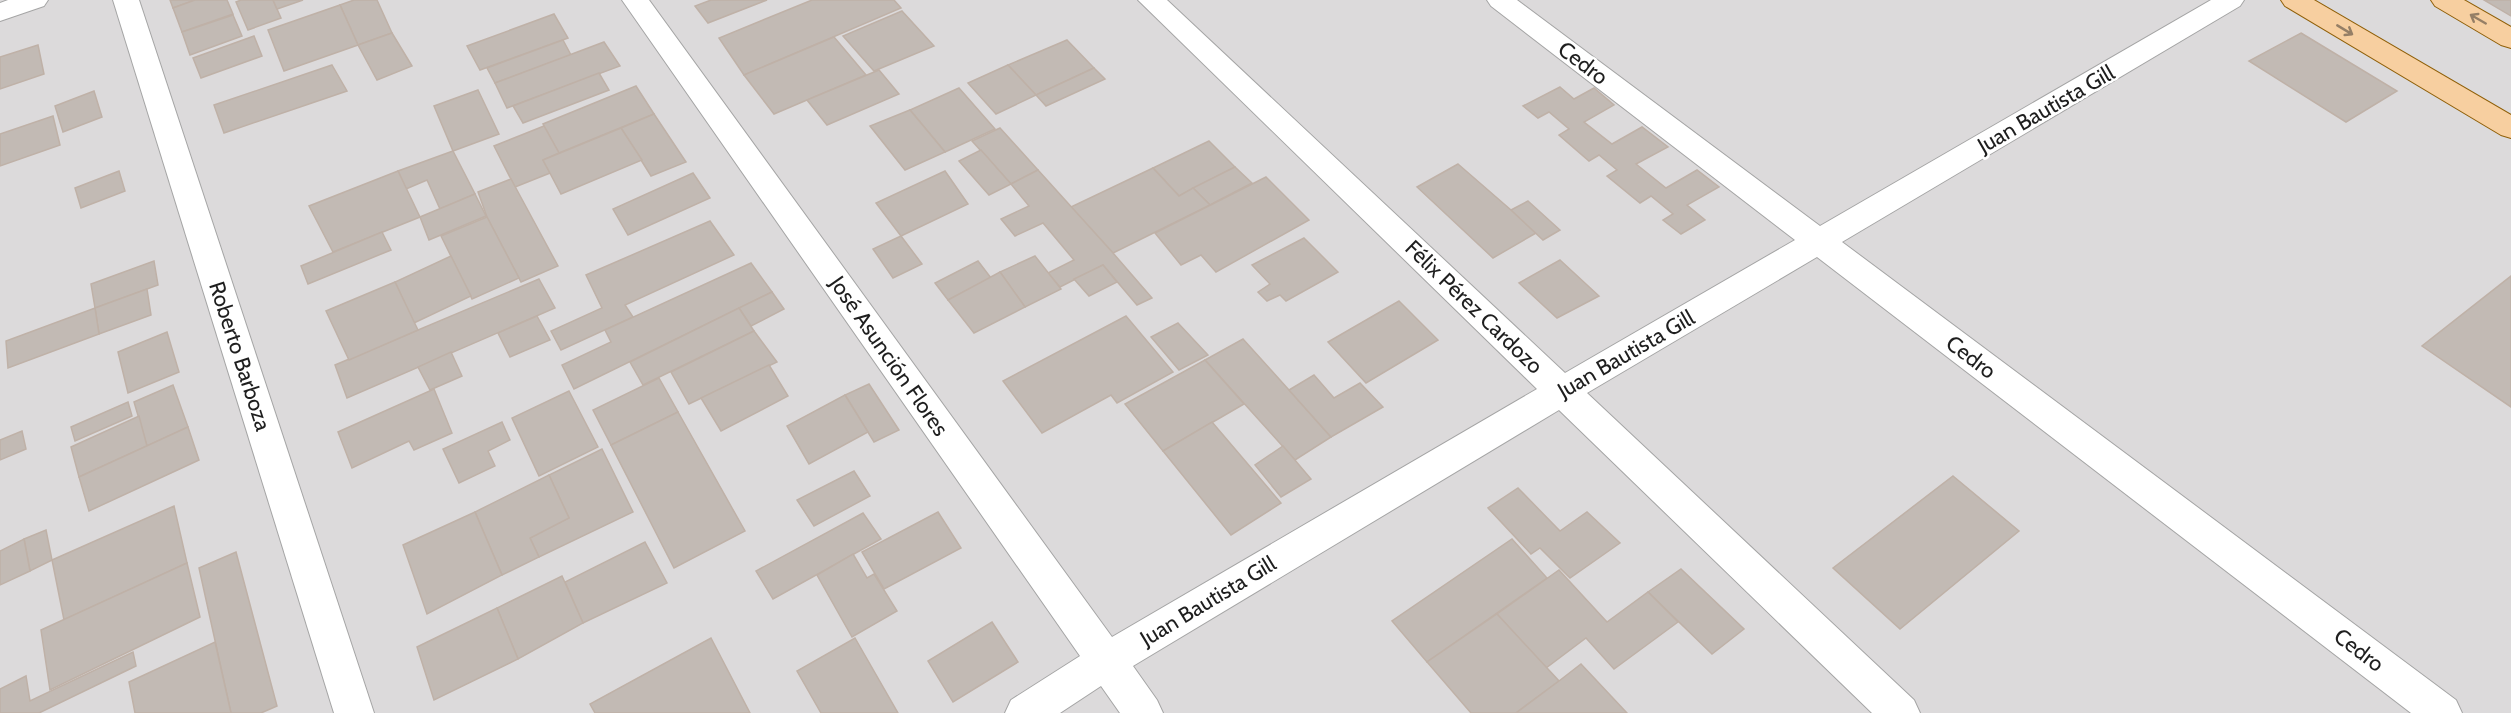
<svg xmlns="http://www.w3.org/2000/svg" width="2511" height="713" viewBox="0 0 2511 713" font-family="Cabin,sans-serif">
  <rect width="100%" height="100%" fill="#eeeae4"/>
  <!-- residential -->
  <rect fill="#dcdadb" x="0" y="0" width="2511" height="713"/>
  <!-- building -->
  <g fill="#c2bab4" stroke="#bfb1a7" stroke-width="1.5">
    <path d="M170,0H195L173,8Z"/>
    <path d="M195,0H227L233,14L182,32L173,8Z"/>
    <path d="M241,0H273L281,18L248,30L236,2Z"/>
    <path d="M273,0H303L277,9Z"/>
    <path d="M354,0H377L392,33L358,45L340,5Z"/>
    <path d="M711,0H767L708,23L695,6Z"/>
    <path d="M812,0H894L901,8L744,75L719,38Z"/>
    <path d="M2484,0H2511V16Z"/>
    <path d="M340,5L358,45L284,71L268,30Z"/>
    <path d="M902,11L934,46L874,71L843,36Z"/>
    <path d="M554,14L568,38L480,70L467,46Z"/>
    <path d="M233,15L242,36L190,55L182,32Z"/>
    <path d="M392,33L412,66L377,80L358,45Z"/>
    <path d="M2301,33L2397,91L2346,122L2249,61Z"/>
    <path d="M254,36L262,56L201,78L193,58Z"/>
    <path d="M834,37L866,75L774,114L744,75Z"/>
    <path d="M563,40L571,55L495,83L487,68Z"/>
    <path d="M1067,40L1094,68L1036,95L1008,65Z"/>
    <path d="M604,42L620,66L507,108L495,83Z"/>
    <path d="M38,45L44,74L0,89V57Z"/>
    <path d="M332,65L347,91L224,133L214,105Z"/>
    <path d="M1008,65L1036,95L996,114L968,83Z"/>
    <path d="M1094,68L1105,79L1046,106L1036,95Z"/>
    <path d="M879,70L899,94L827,125L807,100Z"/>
    <path d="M599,73L609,90L523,123L513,106Z"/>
    <path d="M636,86L654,114L559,153L543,124Z"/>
    <path d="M1560,87L1574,99L1594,88L1614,105L1584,122L1612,144L1642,127L1668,147L1636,164L1666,188L1697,170L1719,187L1687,205L1705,220L1681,234L1663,220L1673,214L1651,196L1640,203L1607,176L1617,170L1599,155L1589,161L1559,135L1569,129L1549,112L1538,118L1523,106Z"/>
    <path d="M959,88L995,129L945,152L910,110Z"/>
    <path d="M478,90L499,134L453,151L434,106Z"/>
    <path d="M94,91L102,117L63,132L55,106Z"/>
    <path d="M910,110L945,152L905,170L870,126Z"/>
    <path d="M654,114L686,162L651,176L621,128Z"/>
    <path d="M53,116L60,145L0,166V134Z"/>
    <path d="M544,126L559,153L543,160L550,173L515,187L494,146Z"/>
    <path d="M621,128L642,160L561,194L543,160Z"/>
    <path d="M1000,128L1038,170L1011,184L972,141Z"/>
    <path d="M1209,141L1235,167L1179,196L1153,168Z"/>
    <path d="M981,150L1011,184L989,195L959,161Z"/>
    <path d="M453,151L475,194L440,209L427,180L406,189L398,171Z"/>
    <path d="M1458,164L1511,210L1536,233L1493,258L1417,187Z"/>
    <path d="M1235,167L1252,183L1210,205L1193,188Z"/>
    <path d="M1153,168L1179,196L1193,188L1210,205L1113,253L1071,207Z"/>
    <path d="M1038,170L1113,253L1152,298L1137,305L1103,265L1060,287L1048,273L1074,260L1043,223L1015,236L1001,219L1029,206L1011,184Z"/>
    <path d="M119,171L125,191L81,208L75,188Z"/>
    <path d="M398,171L420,217L333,252L309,206Z"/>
    <path d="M945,171L968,204L901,236L876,203Z"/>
    <path d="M693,173L710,198L628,235L613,209Z"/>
    <path d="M1266,177L1309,220L1216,272L1201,255L1181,265L1155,233Z"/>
    <path d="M511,179L558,266L521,282L487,217L478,192Z"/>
    <path d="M475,194L486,216L429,240L420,217Z"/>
    <path d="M1528,201L1560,230L1543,240L1511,210Z"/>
    <path d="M487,217L519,278L472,299L441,236Z"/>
    <path d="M710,221L734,255L625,305L633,317L561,350L551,331L602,308L586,275Z"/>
    <path d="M382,232L391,250L308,284L301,266Z"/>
    <path d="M901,236L922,264L893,278L873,249Z"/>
    <path d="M1304,238L1338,272L1286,301L1280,295L1267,301L1258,292L1270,284L1252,265Z"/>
    <path d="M451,256L471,296L414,323L395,282Z"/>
    <path d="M1035,256L1061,289L1025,307L1000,272Z"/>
    <path d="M1560,260L1599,296L1557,318L1519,283Z"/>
    <path d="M154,261L158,285L95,308L91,284Z"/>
    <path d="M978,261L991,278L948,300L935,283Z"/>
    <path d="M751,263L772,292L574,389L562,365L611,342L605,330Z"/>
    <path d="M1103,265L1117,282L1089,296L1074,279Z"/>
    <path d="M1000,272L1025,307L974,333L948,300Z"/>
    <path d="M2511,276V407L2422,346Z"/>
    <path d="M539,279L555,308L347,398L335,365Z"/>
    <path d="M395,282L418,330L349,360L326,311Z"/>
    <path d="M147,289L151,315L99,334L95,308Z"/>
    <path d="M772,292L784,309L751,326L739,308Z"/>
    <path d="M1399,301L1438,340L1366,383L1328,342Z"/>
    <path d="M95,308L99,334L8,368L6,341Z"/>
    <path d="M739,308L754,331L643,385L630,362Z"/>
    <path d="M537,316L550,340L510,357L498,333Z"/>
    <path d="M1126,316L1173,372L1117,403L1111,395L1042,433L1003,381Z"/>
    <path d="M1178,323L1208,355L1179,370L1151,337Z"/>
    <path d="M754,331L777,362L689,404L671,372Z"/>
    <path d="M167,332L179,372L128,393L118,352Z"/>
    <path d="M1243,339L1289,390L1331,437L1295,460L1205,360Z"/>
    <path d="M451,352L462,376L430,390L418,367Z"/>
    <path d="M1205,360L1244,404L1163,451L1125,404Z"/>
    <path d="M769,365L788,396L721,431L701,398Z"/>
    <path d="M1314,375L1334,398L1360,383L1383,407L1331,437L1289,390Z"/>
    <path d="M659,378L678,412L611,445L593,410Z"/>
    <path d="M869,384L899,430L874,442L845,395Z"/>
    <path d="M173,385L188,427L147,446L134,402Z"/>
    <path d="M434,389L452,433L414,450L409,441L352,468L338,432Z"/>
    <path d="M569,391L598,447L539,476L512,418Z"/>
    <path d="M845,395L868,432L809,464L787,426Z"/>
    <path d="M128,402L132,416L75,441L71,427Z"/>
    <path d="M678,412L745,531L674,568L611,445Z"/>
    <path d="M139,416L147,446L79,477L71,447Z"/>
    <path d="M502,422L510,440L488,451L495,466L459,483L443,449Z"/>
    <path d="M1212,422L1281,503L1231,535L1163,451Z"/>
    <path d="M188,427L199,460L89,511L79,477Z"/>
    <path d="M22,431L26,449L0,460V440Z"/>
    <path d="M1283,446L1311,479L1281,497L1255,465Z"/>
    <path d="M602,449L633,512L539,557L530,538L569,518L549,475Z"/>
    <path d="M854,471L870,496L814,526L797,500Z"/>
    <path d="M549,475L569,518L530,538L539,557L502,575L475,512Z"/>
    <path d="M1953,476L2019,531L1900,629L1833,568Z"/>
    <path d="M1518,488L1560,531L1587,512L1620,543L1570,578L1540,548L1531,554L1488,508Z"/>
    <path d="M174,506L187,563L64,620L52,560Z"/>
    <path d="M475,512L502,575L427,614L403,545Z"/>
    <path d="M938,512L961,548L884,589L862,552Z"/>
    <path d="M863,513L881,539L773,599L756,571Z"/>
    <path d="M46,530L52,560L30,571L24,539Z"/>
    <path d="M24,539L30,571L0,585V551Z"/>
    <path d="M1512,539L1547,578L1427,662L1392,621Z"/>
    <path d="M645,542L667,583L583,623L565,582Z"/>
    <path d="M236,552L277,706L261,713H231L199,568Z"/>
    <path d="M853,554L867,578L874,574L897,611L852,637L817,575Z"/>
    <path d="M187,563L200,617L50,690L41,630Z"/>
    <path d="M1681,569L1744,629L1712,654L1648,592Z"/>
    <path d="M1559,570L1607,622L1648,592L1678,622L1614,669L1586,638L1546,668L1497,614Z"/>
    <path d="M562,576L583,623L518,659L497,608Z"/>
    <path d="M497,608L518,659L434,700L417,647Z"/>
    <path d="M1497,614L1559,681L1516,713H1471L1427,662Z"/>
    <path d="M992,622L1018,662L953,702L928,661Z"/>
    <path d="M711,638L750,713H595L590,704Z"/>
    <path d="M855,638L898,713H821L797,671Z"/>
    <path d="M215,642L231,713H135L129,682Z"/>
    <path d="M133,652L136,666L39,713H0V689L26,676L30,701Z"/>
    <path d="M1581,664L1627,713H1516L1559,681Z"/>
  </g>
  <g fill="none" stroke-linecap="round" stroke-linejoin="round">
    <!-- minor casing -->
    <g stroke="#a5a5a5" stroke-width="2">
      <g id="minor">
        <path d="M8,0H48L44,6L0,21V3Z"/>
        <path d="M113,0H139L374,713H334Z"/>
        <path d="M622,0H649L1112,637L1537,389L1138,0H1167L1565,373L1795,240L1491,6L1487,0H1517L1820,226L2211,0H2244L2240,6L1842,242L2456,700L2462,713H2411L1817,257L1587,393L1914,700L1920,713H1872L1559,410L1133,666L1157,700L1163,713H1120L1101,686L1060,713H1005L1011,700L1080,656Z"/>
      </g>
    </g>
    <!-- major casing -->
    <g stroke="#8f5f08" stroke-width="2">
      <g id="major">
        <path d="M2281,0H2314L2511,115V138L2501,135L2285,6Z"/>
        <path d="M2431,0H2464L2511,27V48L2501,45L2435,6Z"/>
      </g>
    </g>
    <!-- minor -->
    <use href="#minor" fill="#fff" fill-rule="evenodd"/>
    <!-- major -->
    <use href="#major" fill="#f7cfa0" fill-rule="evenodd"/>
  </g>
  <!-- one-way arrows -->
  <defs><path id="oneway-shaft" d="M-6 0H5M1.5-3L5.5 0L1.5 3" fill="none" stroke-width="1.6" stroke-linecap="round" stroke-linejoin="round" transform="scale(1.5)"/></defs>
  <g stroke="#957f66">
    <use href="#oneway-shaft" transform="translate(2478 19) rotate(-150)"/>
    <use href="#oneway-shaft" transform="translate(2345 30) rotate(31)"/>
  </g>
  <g text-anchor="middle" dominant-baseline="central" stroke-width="5" stroke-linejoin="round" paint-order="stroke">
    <!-- street labels -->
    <g font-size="22" fill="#1e1e1e" stroke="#fff">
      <text transform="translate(1583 63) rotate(37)">Cedro</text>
      <text transform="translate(2046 109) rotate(-30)">Juan Bautista Gill</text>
      <text transform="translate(1474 307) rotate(44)">Félix Pérez Cardozo</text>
      <text transform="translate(1626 354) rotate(-30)">Juan Bautista Gill</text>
      <text transform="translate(240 356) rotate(72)">Roberto Barboza</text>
      <text transform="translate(889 356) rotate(55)">José Asunción Flores</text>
      <text transform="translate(1971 357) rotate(37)">Cedro</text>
      <text transform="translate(1208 601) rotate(-31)">Juan Bautista Gill</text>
      <text transform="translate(2359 650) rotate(37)">Cedro</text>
    </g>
  </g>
</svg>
